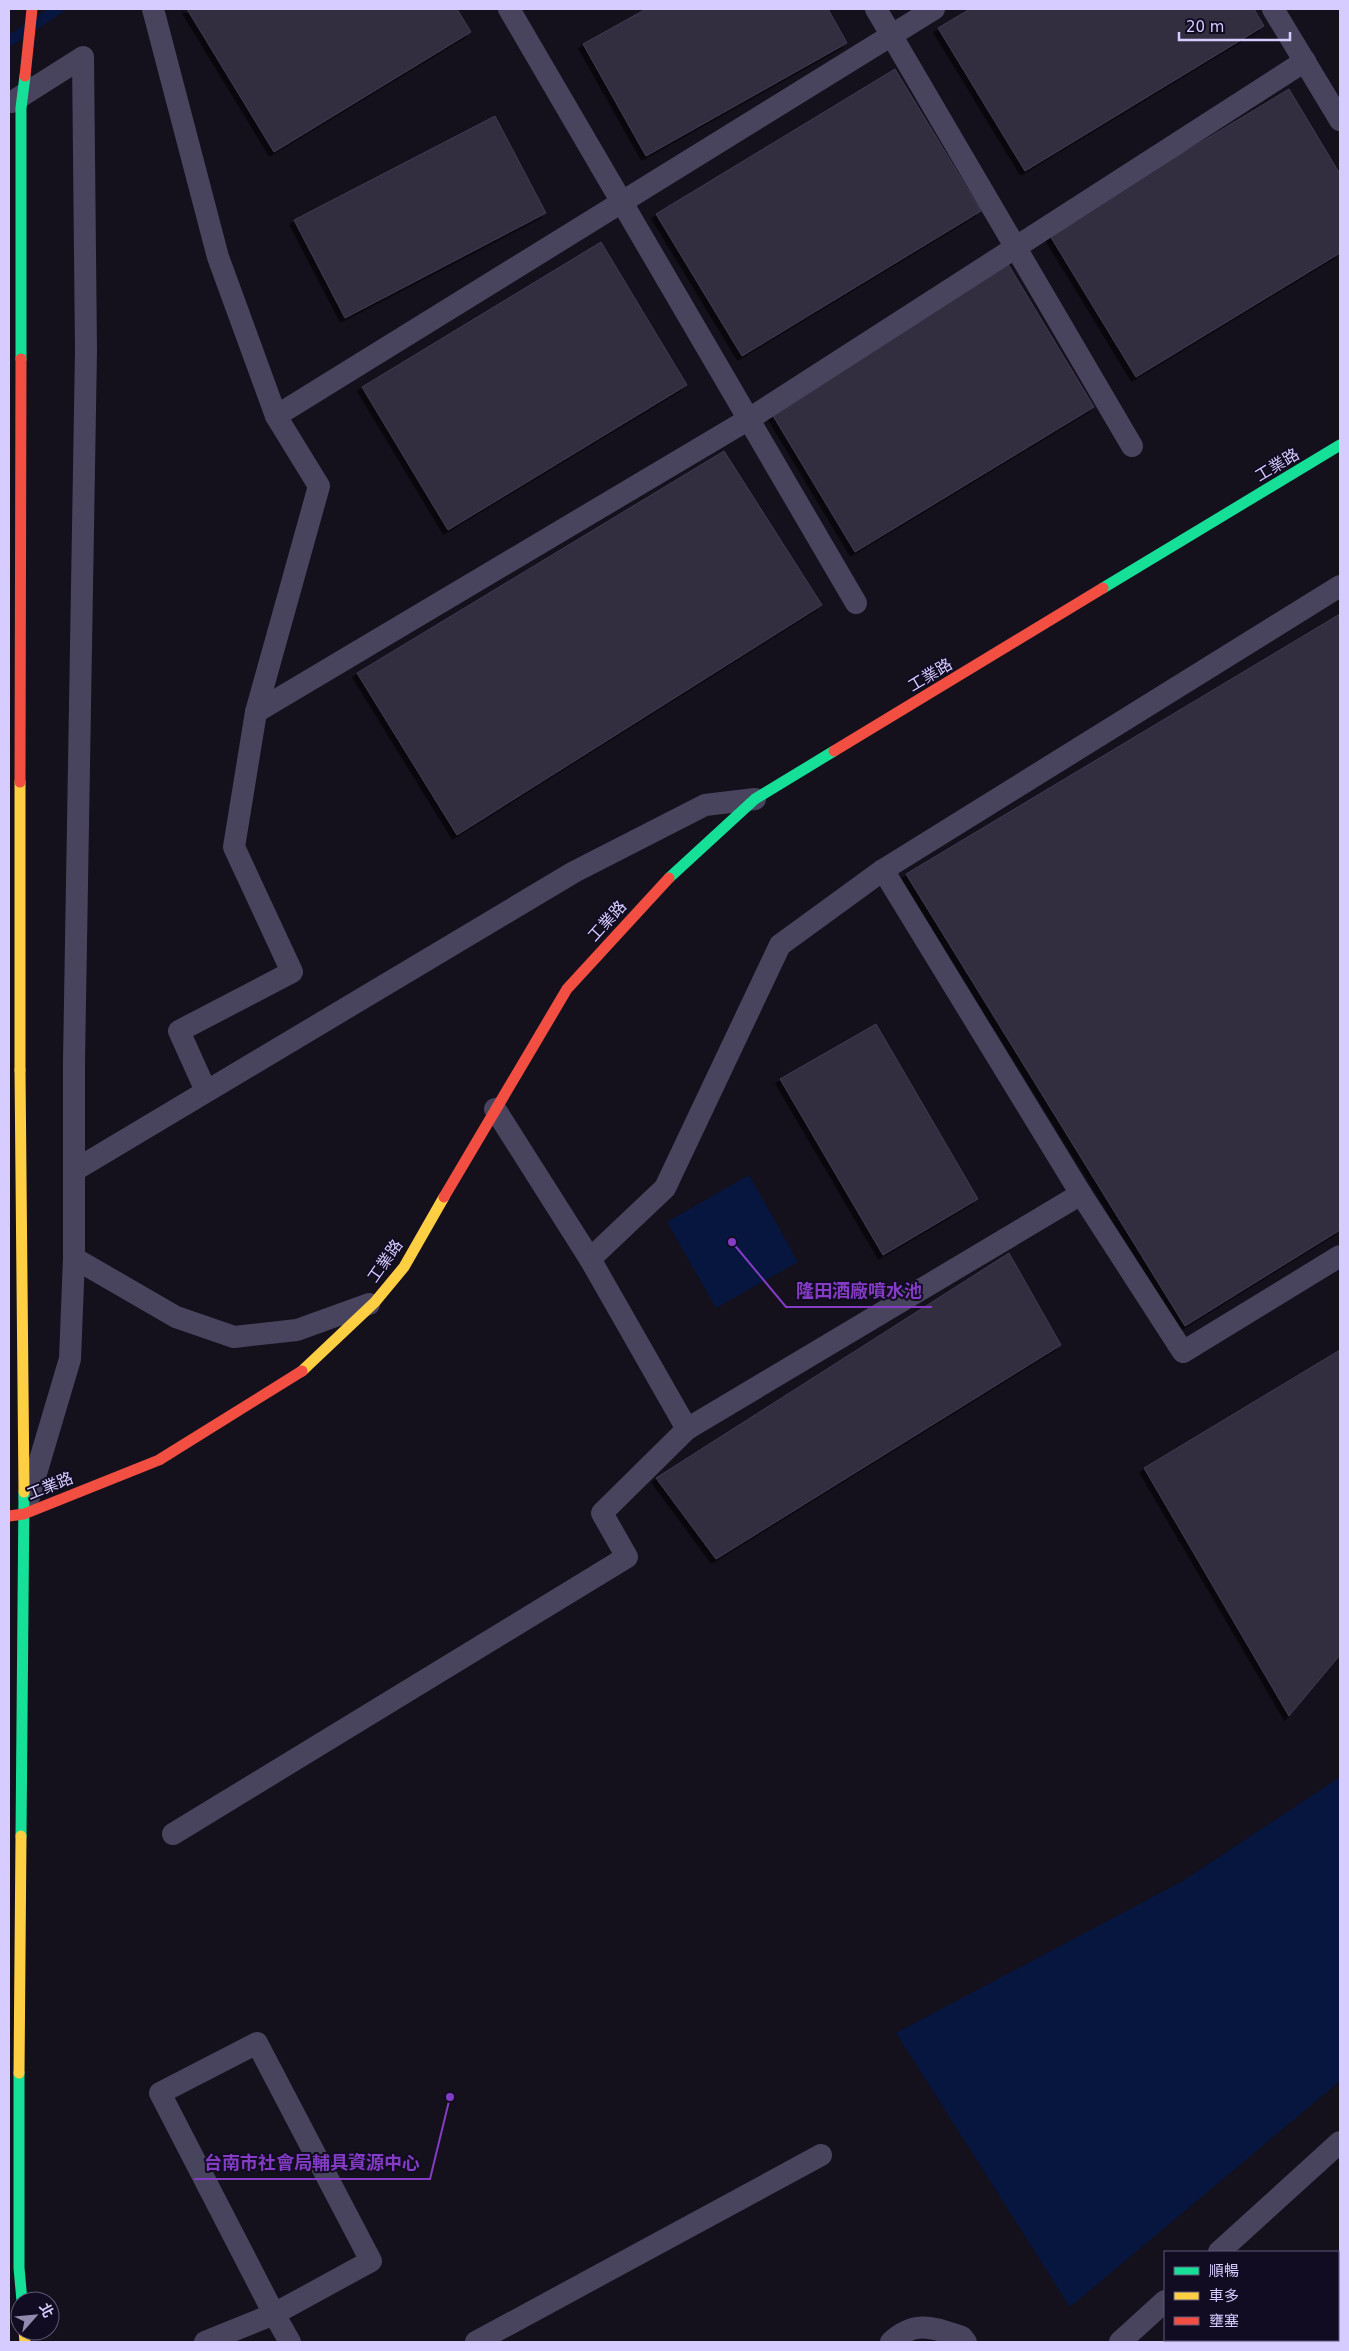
<svg xmlns="http://www.w3.org/2000/svg" width="1349" height="2351" viewBox="0 0 1349 2351" font-family="'DejaVu Sans','Noto Sans TC',sans-serif">
  <defs>
    <filter id="shadow"><feDropShadow dx="-4.5" dy="4.5" stdDeviation="0" flood-color="#0009"/></filter>
  </defs>
  <rect width="100%" height="100%" fill="#14111d"/>
  <!-- water -->
  <g fill="#07163e">
    <path d="M749,1175L798,1262L716,1308L667,1222Z"/>
    <path d="M1340,1777V2081L1070,2307L896,2033L1181,1882Z"/>
  </g>
  <g fill="none" stroke-linecap="round" stroke-linejoin="round">
    <!-- stream -->
    <path stroke="#07163e" stroke-width="11" d="M9,41L58,9"/>
  </g>
  <!-- building -->
  <g fill="#322e3f" stroke="#413a52" filter="url(#shadow)">
    <path d="M187,9H457L471,32L274,152Z"/>
    <path d="M646,9H828L847,43L646,156L583,44Z"/>
    <path d="M970,9H1254L1264,26L1025,171L938,28Z"/>
    <path d="M895,69L981,211L742,356L656,214Z"/>
    <path d="M1289,89L1340,174V253L1136,377L1049,234Z"/>
    <path d="M495,116L546,213L345,318L294,220Z"/>
    <path d="M601,242L687,385L448,530L362,387Z"/>
    <path d="M1008,264L1094,407L855,552L769,409Z"/>
    <path d="M724,451L822,605L457,835L357,673Z"/>
    <path d="M1340,614V1230L1185,1326L906,874Z"/>
    <path d="M876,1024L978,1199L883,1255L780,1079Z"/>
    <path d="M1009,1253L1061,1345L716,1559L656,1478Z"/>
    <path d="M1340,1350V1655L1289,1716L1144,1468Z"/>
  </g>
  <g fill="none" stroke-linecap="round" stroke-linejoin="round">
    <!-- lane -->
    <g stroke="#48445e" stroke-width="22">
      <path d="M153,9L218,257L276,416L319,486L256,712L234,847L292,972L179,1031L206,1091"/>
      <path d="M509,9L856,603"/>
      <path d="M876,9L1132,446"/>
      <path d="M1273,9L1340,120"/>
      <path d="M12,102L83,57L86,350L74,1061V1258L70,1359L29,1497"/>
      <path d="M276,416L934,9"/>
      <path d="M256,712L749,419L1305,61"/>
      <path d="M883,870L1081,1194L1183,1352L1340,1256"/>
      <path d="M495,1109L590,1259L665,1188L780,945L883,870L1340,586"/>
      <path d="M75,1170L574,872L705,805L755,799"/>
      <path d="M74,1258L176,1317L234,1337L297,1330L369,1304"/>
      <path d="M590,1259L687,1429"/>
      <path d="M173,1834L627,1557L602,1513L687,1429L1081,1194"/>
      <path d="M1219,2252L1340,2142"/>
      <path d="M205,2342L274,2314L371,2261L257,2043L160,2093L274,2314L290,2342"/>
      <path d="M476,2342L821,2155"/>
      <path d="M891,2342C916,2319 933,2328 962,2337L966,2342"/>
      <path d="M1120,2342L1165,2301"/>
    </g>
    <!-- fast -->
    <g stroke="#16e098" stroke-width="11">
      <path d="M1103,588L1340,445"/>
      <path d="M669,878L755,799L834,751"/>
      <path d="M21,1836L24,1492"/>
      <path d="M19,2073V2268L22,2301"/>
    </g>
    <!-- slow -->
    <g stroke="#ffcf43" stroke-width="11">
      <path d="M20,1070L24,1492"/>
      <path d="M302,1371L375,1302L404,1267L444,1197"/>
      <path d="M19,2073L21,1836"/>
      <path d="M24,2331L25,2342"/>
    </g>
    <!-- jam -->
    <g stroke="#f24e42" stroke-width="11">
      <path d="M834,751L1103,588"/>
      <path d="M444,1197L567,989L669,878"/>
      <path d="M9,1516L24,1514L159,1460L302,1371"/>
    </g>
    <!-- fast-bridge -->
    <path stroke="#16e098" stroke-width="11" d="M21,359V108L25,76"/>
    <!-- slow-bridge -->
    <path stroke="#ffcf43" stroke-width="11" d="M20,1070V782"/>
    <!-- jam-bridge -->
    <g stroke="#f24e42" stroke-width="11">
      <path d="M25,76L32,9"/>
      <path d="M20,782L21,359"/>
    </g>
  </g>
  <g text-anchor="middle" dominant-baseline="central" stroke-width="4" stroke-linejoin="round" paint-order="stroke">
    <!-- street labels -->
    <g font-size="16" fill="#d6ccff" stroke="#110c22">
      <text transform="translate(1277 465) rotate(-31)">工業路</text>
      <text transform="translate(930 675) rotate(-31)">工業路</text>
      <text transform="translate(607 921) rotate(-48)">工業路</text>
      <text transform="translate(385 1261) rotate(-55)">工業路</text>
      <text transform="translate(50 1486) rotate(-22)">工業路</text>
    </g>
  </g>
  <!-- callouts -->
  <path fill="none" stroke="#843cc5" stroke-width="2" d="M732 1242L786 1307H932M450 2097L430 2179H194"/>
  <g fill="#843cc5" stroke="#110c22" stroke-width="2">
    <circle cx="732" cy="1242" r="5"/>
    <circle cx="450" cy="2097" r="5"/>
  </g>
  <g font-size="18" text-anchor="middle" font-weight="bold" fill="#843cc5" stroke="#110c22" stroke-width="4" stroke-linejoin="round" paint-order="stroke">
    <text x="859" y="1297">隆田酒廠噴水池</text>
    <text x="312" y="2169">台南市社會局輔具資源中心</text>
  </g>
  <!-- border -->
  <rect width="1349" height="2351" fill="none" stroke="#d6ccff" stroke-width="20"/>
  <!-- legend -->
  <rect x="1164" y="2251" width="175" height="90" fill="#110c22" stroke="#60597a"/>
  <rect x="1174" y="2267" width="25" height="8" fill="#16e098" stroke="#60597a"/>
  <text x="1209" y="2276" font-size="15" fill="#d6ccff">順暢</text>
  <rect x="1174" y="2292" width="25" height="8" fill="#ffcf43" stroke="#60597a"/>
  <text x="1209" y="2301" font-size="15" fill="#d6ccff">車多</text>
  <rect x="1174" y="2317" width="25" height="8" fill="#f24e42" stroke="#60597a"/>
  <text x="1209" y="2326" font-size="15" fill="#d6ccff">壅塞</text>
  <!-- north arrow -->
  <g transform="translate(35 2316) rotate(63)"><circle r="24" fill="#110c22" stroke="#60597a"/>
  <path d="M0-4L9 19L0 12L-9 19Z" fill="#928bb0"/>
  <text y="-8" font-size="14" font-weight="bold" text-anchor="middle" fill="#d6ccff">北</text>
  </g>
  <!-- scale -->
  <path d="M1179 32v8h111v-8" fill="none" stroke="#d6ccff" stroke-width="2.5"/>
  <text x="1186" y="32" font-size="15" fill="#d6ccff" stroke="#110c22" stroke-width="4" paint-order="stroke">20 m</text>
</svg>
